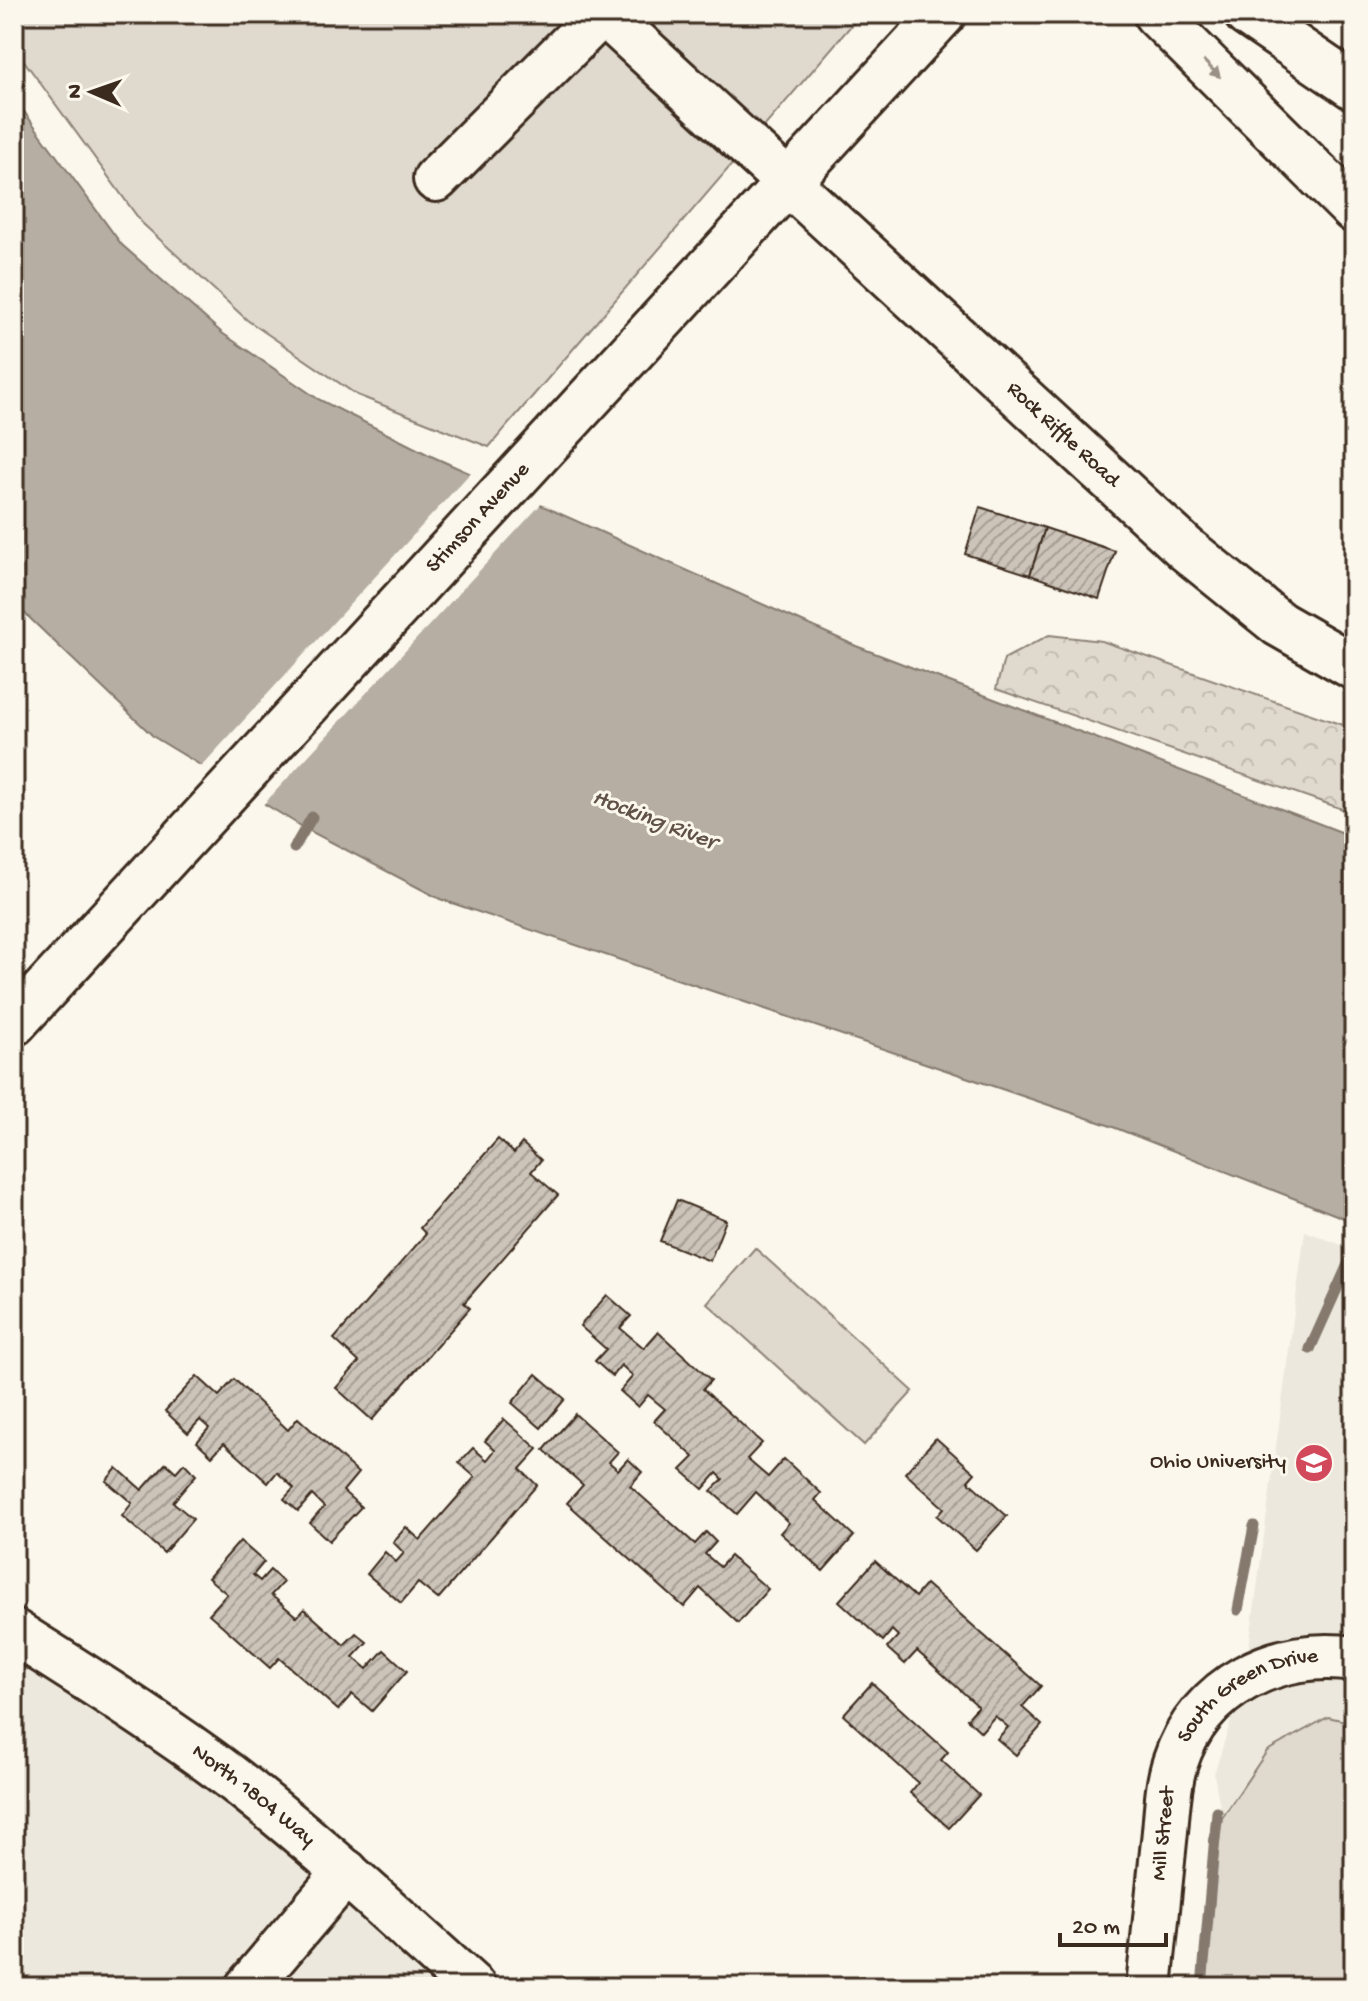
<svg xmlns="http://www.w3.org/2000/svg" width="1368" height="2001" viewBox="0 0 1368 2001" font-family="'Gochi Hand',sans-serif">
  <defs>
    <pattern id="forest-crowns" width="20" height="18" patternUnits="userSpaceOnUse" patternTransform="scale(2)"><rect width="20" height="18" fill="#dfd9ce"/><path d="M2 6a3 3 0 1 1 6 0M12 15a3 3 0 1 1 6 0" fill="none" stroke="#c0bab0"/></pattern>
    <pattern id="building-hatch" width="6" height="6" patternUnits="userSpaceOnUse" patternTransform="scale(2)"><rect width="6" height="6" fill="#ccc4b9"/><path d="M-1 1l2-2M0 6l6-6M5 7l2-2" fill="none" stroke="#a79f96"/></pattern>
  </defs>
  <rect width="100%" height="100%" fill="#fbf7ec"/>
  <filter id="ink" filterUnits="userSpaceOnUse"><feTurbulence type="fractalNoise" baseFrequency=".0125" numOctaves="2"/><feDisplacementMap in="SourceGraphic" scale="16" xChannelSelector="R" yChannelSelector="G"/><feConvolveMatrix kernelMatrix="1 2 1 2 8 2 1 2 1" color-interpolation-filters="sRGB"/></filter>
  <g filter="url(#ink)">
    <!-- built -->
    <g fill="#ede8dd">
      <path d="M1305,1231L1354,1250V1987H1202L1222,1818L1214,1774L1245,1677Z"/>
      <path d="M14,1632L473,1987H14Z"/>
    </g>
    <!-- grass -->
    <g fill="#dfd9ce" stroke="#8d8276" stroke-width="2">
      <path d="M14,14H861L489,447L357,395L247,320L142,223L14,47Z"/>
      <path d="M755,1248L913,1391L864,1445L707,1303Z"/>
      <path d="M1328,1717L1354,1723V1987H1202L1222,1818L1267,1751Z"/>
    </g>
    <!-- forest -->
    <path fill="url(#forest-crowns)" stroke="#8d8276" stroke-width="2" d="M1049,635L1102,641L1354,729V813L996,689L1004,659Z"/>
    <!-- water -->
    <path fill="#b6aea2" stroke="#85796d" stroke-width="2" d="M14,98L122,245L222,333L318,399L431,456L856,646L1354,837V1222L1108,1125L440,899L306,829L154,737L14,603Z"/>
    <!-- pier -->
    <path fill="#fbf7ec" d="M473,470L544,501L261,807L199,769Z"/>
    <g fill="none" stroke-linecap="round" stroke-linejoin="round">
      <!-- stream -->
      <g stroke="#85796d" stroke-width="11">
        <path d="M294,848L312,817"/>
        <path d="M1310,1349L1354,1251"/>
        <path d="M1238,1610L1254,1526"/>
        <path d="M1202,1987L1217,1812"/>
      </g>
    </g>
    <!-- building -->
    <g fill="url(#building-hatch)" stroke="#3b2a1e" stroke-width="2">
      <path d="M980,507L1045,528L1030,575L965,554Z"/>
      <path d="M1045,528L1115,551L1099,599L1030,575Z"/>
      <path d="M498,1139L514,1153L522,1143L541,1160L531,1172L558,1195L464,1303L470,1308L372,1420L336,1388L359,1362L334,1339L426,1234L420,1228Z"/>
      <path d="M677,1200L726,1220L710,1261L660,1241Z"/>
      <path d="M607,1295L631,1316L620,1328L644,1348L658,1332L711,1380L703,1389L762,1443L747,1459L768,1477L784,1459L821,1493L815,1500L854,1536L823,1571L780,1533L789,1523L756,1492L737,1514L711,1491L723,1479L717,1473L703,1489L681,1470L694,1457L654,1421L665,1409L648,1395L638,1407L620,1391L633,1376L621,1365L612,1376L595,1361L606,1349L580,1326Z"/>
      <path d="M536,1374L565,1399L541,1428L512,1403Z"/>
      <path d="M197,1376L219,1396L234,1379L288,1430L298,1418L358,1473L343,1491L361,1507L329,1541L310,1523L324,1507L312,1495L298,1511L284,1499L294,1488L277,1472L268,1483L224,1443L212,1456L197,1442L209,1428L200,1420L188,1433L165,1411Z"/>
      <path d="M575,1414L618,1452L609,1462L618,1470L628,1459L642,1472L630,1486L695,1544L706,1532L716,1542L705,1554L720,1567L730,1556L768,1589L738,1623L700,1588L684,1607L567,1503L583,1485L544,1450Z"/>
      <path d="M504,1419L538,1449L520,1469L537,1485L438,1599L418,1583L401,1603L367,1574L385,1552L396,1562L404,1553L393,1542L406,1527L420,1540L475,1477L459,1463L473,1448L487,1460L495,1450L485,1441Z"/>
      <path d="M936,1438L975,1473L968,1481L1007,1516L976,1550L937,1516L944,1508L905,1473Z"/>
      <path d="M166,1463L176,1472L184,1463L196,1475L173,1502L193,1519L164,1553L122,1516L132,1503L106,1481L117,1468L142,1490Z"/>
      <path d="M240,1541L264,1562L253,1575L260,1581L270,1570L283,1582L271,1595L297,1617L304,1609L344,1645L356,1633L367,1642L353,1657L367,1669L384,1650L407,1671L372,1711L352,1694L338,1710L279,1658L270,1668L209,1614L227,1594L208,1578Z"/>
      <path d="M875,1561L915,1597L926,1584L1041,1686L1022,1707L1042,1725L1016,1755L997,1739L1008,1727L995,1716L981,1732L967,1719L978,1706L917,1651L905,1664L887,1648L898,1636L892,1630L883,1641L839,1601Z"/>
      <path d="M872,1683L948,1752L941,1760L979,1795L949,1828L910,1793L918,1783L843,1715Z"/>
    </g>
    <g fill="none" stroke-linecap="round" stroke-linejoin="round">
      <!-- minor casing -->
      <g stroke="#3b2a1e" stroke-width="50">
        <g id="minor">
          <path id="s1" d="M605,14L1186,549L1279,624L1354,667"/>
          <path d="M436,179L601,14"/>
          <path id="s2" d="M14,1632C86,1678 159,1723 228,1775C314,1841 393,1915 473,1987"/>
          <path d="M248,1987L346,1872"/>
          <path id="s3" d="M1149,1987C1154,1938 1159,1890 1164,1841C1167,1815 1167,1787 1175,1763C1199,1687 1278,1647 1354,1659"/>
        </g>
      </g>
      <!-- major casing -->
      <g stroke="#3b2a1e" stroke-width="50">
        <g id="major">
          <path id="s4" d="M14,1023L943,14"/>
        </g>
      </g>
      <!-- highway casing -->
      <g stroke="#3b2a1e" stroke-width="50">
        <g id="highway">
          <path d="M1156,14L1354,210"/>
          <path d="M1247,14L1354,87"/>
        </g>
      </g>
      <!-- minor -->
      <use href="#minor" stroke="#fbf7ec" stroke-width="44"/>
      <!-- major -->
      <use href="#major" stroke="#fbf7ec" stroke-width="44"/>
      <!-- highway -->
      <use href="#highway" stroke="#fbf7ec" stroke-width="44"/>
    </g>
    <!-- one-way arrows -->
    <defs><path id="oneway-solid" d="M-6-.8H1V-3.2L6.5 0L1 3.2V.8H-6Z" transform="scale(2)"/></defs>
    <use fill="#9b9085" href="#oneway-solid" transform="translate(1212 69) rotate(45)"/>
  </g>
  <!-- icons -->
  <defs>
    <g id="university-disc" transform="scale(2)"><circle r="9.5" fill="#d1495b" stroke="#fbf7ec"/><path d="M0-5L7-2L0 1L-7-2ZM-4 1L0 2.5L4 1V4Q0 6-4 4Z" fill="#fff"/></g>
  </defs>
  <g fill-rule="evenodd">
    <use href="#university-disc" x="1314" y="1463"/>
  </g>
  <g text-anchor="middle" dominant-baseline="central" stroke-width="6" stroke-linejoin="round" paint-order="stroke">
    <!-- street labels -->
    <g font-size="22" fill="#3b2a1e" stroke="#fbf7ec">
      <text stroke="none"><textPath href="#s1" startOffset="622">Rock Riffle Road</textPath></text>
      <text stroke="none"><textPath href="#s4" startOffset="686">Stimson Avenue</textPath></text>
      <text stroke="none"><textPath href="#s3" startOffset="332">South Green Drive</textPath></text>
      <text stroke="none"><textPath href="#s2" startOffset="290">North 1804 Way</textPath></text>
      <text stroke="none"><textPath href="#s3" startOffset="154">Mill Street</textPath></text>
    </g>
    <!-- poi labels -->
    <g font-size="22" fill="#3b2a1e" stroke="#fbf7ec" text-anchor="end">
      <text x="1286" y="1463">Ohio University</text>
    </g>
    <!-- water labels -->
    <g font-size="24" font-style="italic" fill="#605246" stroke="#fbf7ec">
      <text transform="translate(654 821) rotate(21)">Hocking River</text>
    </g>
  </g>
  <!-- margin -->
  <rect width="1368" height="2001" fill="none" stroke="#fbf7ec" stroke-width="48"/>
  <rect x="24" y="24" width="1320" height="1953" fill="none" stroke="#3b2a1e" stroke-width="3" filter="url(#ink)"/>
  <!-- north arrow -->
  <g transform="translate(92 92) rotate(272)" stroke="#fbf7ec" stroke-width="6" paint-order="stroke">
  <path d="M0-6L14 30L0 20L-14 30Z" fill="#3b2a1e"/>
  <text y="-12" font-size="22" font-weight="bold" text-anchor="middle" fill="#3b2a1e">N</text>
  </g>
  <!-- scale -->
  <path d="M1060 1933v12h106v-12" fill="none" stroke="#3b2a1e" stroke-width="4"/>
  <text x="1072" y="1933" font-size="24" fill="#3b2a1e" stroke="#fbf7ec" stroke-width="6" paint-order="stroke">20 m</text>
</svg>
